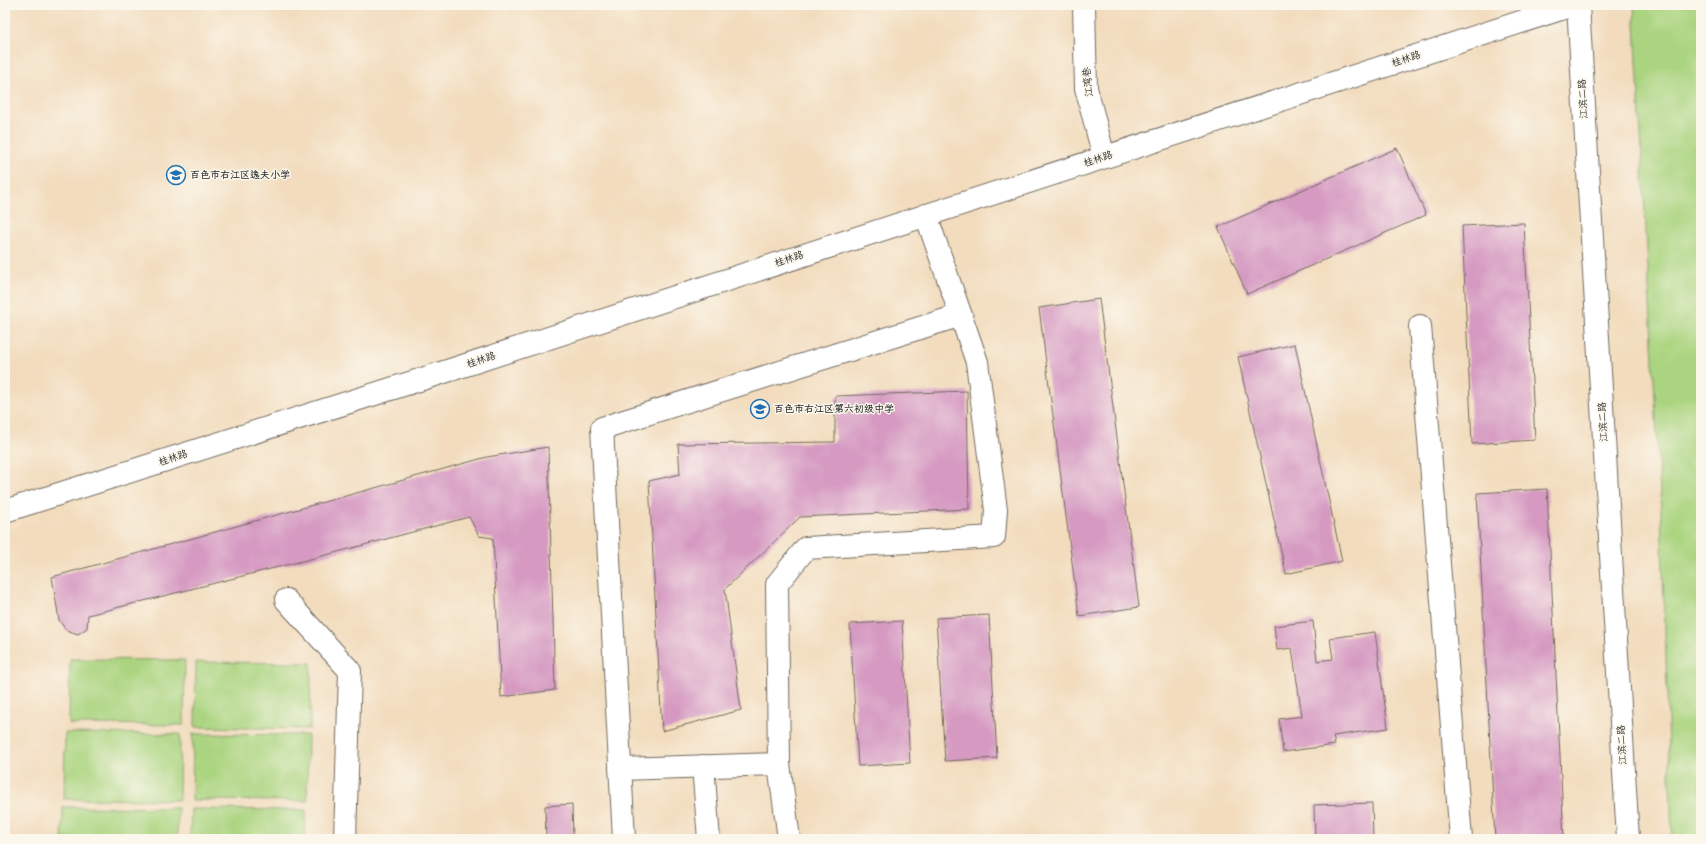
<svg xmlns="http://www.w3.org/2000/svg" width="1706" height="844" viewBox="0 0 1706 844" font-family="Kalam,'LXGW WenKai TC',sans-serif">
  <rect width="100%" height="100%" fill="#fbf7ec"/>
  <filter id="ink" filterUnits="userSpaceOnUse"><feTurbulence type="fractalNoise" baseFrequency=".025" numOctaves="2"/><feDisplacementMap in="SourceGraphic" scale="8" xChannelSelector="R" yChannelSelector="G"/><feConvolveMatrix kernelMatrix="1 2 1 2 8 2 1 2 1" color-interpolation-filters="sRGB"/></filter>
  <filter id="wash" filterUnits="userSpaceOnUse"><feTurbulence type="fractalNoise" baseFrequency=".012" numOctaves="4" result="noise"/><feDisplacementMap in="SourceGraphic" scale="16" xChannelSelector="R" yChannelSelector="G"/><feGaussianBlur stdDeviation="0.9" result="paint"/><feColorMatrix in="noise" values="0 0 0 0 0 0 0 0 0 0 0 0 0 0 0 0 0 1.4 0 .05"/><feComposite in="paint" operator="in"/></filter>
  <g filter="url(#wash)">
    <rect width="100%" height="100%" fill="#f2dcbd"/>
    <!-- green -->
    <g fill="#aad47f" stroke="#6a8055">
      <path d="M1634,5H1701V839H1672L1661,511Z"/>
      <path d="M70,659L185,660L184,725L69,724Z"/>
      <path d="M196,662L311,663L310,729L195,727Z"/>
      <path d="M65,733L180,734L179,800L64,799Z"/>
      <path d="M193,734L308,735L307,801L192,800Z"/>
      <path d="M63,807L178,808L177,839H62Z"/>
      <path d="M191,809L306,810L305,839H190Z"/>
    </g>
    <g id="blocks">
      <!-- building -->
      <g fill="#d69ac2">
        <path d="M1397,148L1426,215L1247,294L1218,227Z"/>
        <path d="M1524,223L1535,440L1472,444L1462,226Z"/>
        <path d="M1099,299L1139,607L1079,616L1039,308Z"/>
        <path d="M1295,344L1342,561L1286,574L1238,357Z"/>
        <path d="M967,391L969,509L800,517L725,589L741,710L662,731L649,481L680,474L678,444L835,442V396Z"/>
        <path d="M548,447L555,690L501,697L493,538L479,536L469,517L330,554L88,615L87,628L78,634L66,630L59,620L52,577L487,457Z"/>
        <path d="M1547,489L1564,839H1495L1477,493Z"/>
        <path d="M989,615L997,758L945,761L936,618Z"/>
        <path d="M902,621L910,763L858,766L850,624Z"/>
        <path d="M1313,621L1317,661L1333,659L1330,638L1375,632L1388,728L1333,736L1335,745L1283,752L1279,719L1302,716L1292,648L1277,650L1274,626Z"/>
        <path d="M1372,803L1373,839H1315L1314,805Z"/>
        <path d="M572,804L573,839H546L545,806Z"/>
      </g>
    </g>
  </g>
  <g filter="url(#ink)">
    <use href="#blocks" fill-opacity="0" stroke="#71695e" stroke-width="1"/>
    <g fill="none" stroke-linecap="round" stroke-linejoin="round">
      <!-- minor casing -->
      <g stroke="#71695e" stroke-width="24">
        <g id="minor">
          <path d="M1084,5L1086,88L1104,157"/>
          <path d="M1420,326L1461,839"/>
          <path d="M5,511L438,374L1573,5"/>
          <path d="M286,600L350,671L345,839"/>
          <path d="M703,766L709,839"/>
          <path d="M620,769L779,764"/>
          <path d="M624,839L602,428L961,315"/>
          <path d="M789,839L779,764L777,584L806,548L994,537L996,510L977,362L926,215"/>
        </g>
      </g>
      <!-- major casing -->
      <g stroke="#71695e" stroke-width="24">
        <path id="major" d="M1578,5L1628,839"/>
      </g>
      <!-- minor -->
      <use href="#minor" stroke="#fff" stroke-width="22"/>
      <!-- major -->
      <use href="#major" stroke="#fff" stroke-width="22"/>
    </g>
  </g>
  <!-- icons -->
  <defs>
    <g id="school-ring" transform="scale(1)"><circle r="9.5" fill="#fbf7ec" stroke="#1f6fb2" stroke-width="1.5"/><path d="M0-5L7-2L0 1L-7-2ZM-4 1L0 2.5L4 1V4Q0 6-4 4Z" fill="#1f6fb2"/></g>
  </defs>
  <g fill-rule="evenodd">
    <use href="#school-ring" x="176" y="175"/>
    <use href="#school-ring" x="760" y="409"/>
  </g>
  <g text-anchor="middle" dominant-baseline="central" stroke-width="3" stroke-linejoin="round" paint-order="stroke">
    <!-- street labels -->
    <g font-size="10" fill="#2b2b2b" stroke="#fbf7ec">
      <text transform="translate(1406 59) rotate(-18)">桂林路</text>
      <text transform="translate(1088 82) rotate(-96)">江湾巷</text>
      <text transform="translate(1583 99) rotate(-93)">江滨二路</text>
      <text transform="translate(1098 159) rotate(-18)">桂林路</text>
      <text transform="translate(789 259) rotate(-18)">桂林路</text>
      <text transform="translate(481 360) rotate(-18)">桂林路</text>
      <text transform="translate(1603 422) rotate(-93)">江滨二路</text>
      <text transform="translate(173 458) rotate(-18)">桂林路</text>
      <text transform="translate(1622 745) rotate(-93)">江滨二路</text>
    </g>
    <!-- poi labels -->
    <g font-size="10" font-weight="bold" fill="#2b2b2b" stroke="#fbf7ec" text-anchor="start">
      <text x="190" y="175">百色市右江区逸夫小学</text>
      <text x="774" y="409">百色市右江区第六初级中学</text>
    </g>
  </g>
  <!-- margin -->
  <rect width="1706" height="844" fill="none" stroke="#fbf7ec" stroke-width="20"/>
</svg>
